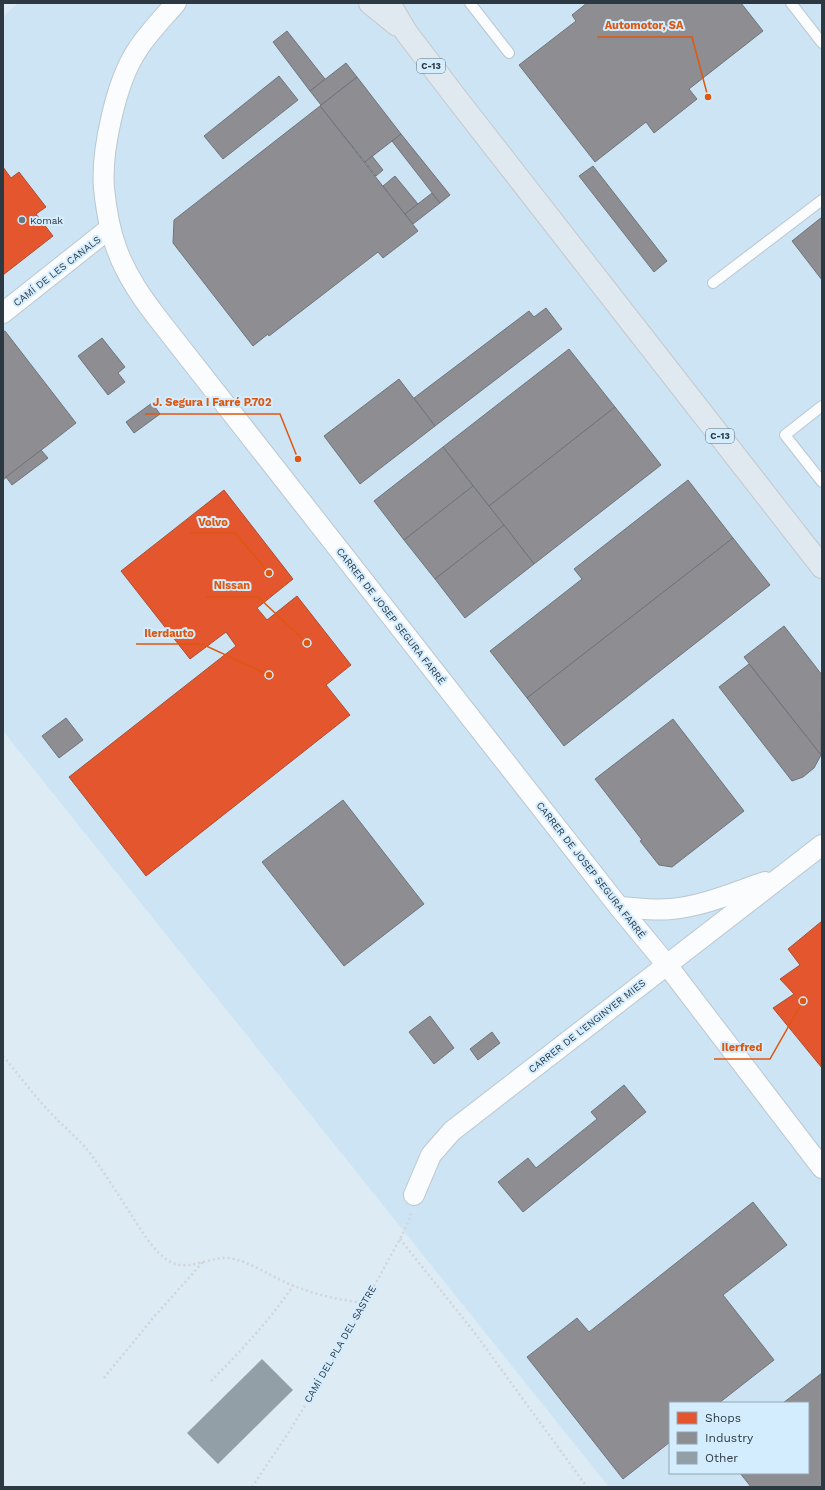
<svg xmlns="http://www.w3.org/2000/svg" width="825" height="1490" viewBox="0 0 825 1490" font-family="'Work Sans',sans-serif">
  <rect width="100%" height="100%" fill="#ddebf5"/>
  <!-- built -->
  <path fill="#cde4f4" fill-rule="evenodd" d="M18,3H822V1487H609L3,731V17ZM670,1403H808V1473H670Z"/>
  <!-- shops -->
  <g fill="#e4572e" stroke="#ad4e34">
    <path d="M3,167L11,178L19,172L46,207L36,214L53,236L3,275Z"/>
    <path d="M224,490L293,579L257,608L267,620L297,596L351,665L326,685L350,715L146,876L69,777L236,646L226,632L190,659L121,571Z"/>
    <path d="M822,921V1068L773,1008L794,994L780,979L800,965L788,949Z"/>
  </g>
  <!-- industry -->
  <g fill="#8d8d92" stroke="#70747a">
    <path d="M587,3H741L763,31L689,89L697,99L654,133L646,122L595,162L519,65L576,21L572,15Z"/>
    <path d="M287,31L325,79L310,91L273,42Z"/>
    <path d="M346,63L357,77L321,105L310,91Z"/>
    <path d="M279,76L298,100L223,159L204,136Z"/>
    <path d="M357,77L401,134L365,162L320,106Z"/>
    <path d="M320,106L418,231L383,258L378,252L269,336L268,334L253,346L173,243L174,220Z"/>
    <path d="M401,134L450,195L440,203L392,141Z"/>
    <path d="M372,156L383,170L376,176L365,162Z"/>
    <path d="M593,166L667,261L654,272L579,176Z"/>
    <path d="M395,176L418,204L405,214L383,186Z"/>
    <path d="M432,193L440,203L413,224L405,214Z"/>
    <path d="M822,217V280L792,241Z"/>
    <path d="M546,308L562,329L435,426L414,398L529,311L534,317Z"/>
    <path d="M5,331L76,423L3,480V332Z"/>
    <path d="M102,338L125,367L118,373L125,382L108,395L78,356Z"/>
    <path d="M569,349L615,407L489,506L443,447Z"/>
    <path d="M399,379L435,426L360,484L324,436Z"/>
    <path d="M152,403L160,414L134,433L126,422Z"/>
    <path d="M615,407L661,465L534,564L489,506Z"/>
    <path d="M443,447L473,486L404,540L374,501Z"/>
    <path d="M41,450L48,458L12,485L6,477Z"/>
    <path d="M688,480L733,538L527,698L490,651L582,579L574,569Z"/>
    <path d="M473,486L504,525L435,579L404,540Z"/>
    <path d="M504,525L534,564L465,618L435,579Z"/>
    <path d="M733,538L770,585L564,746L527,698Z"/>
    <path d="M784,626L822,675L821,755L744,657Z"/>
    <path d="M749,664L821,755L814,768L803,777L792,781L719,687Z"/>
    <path d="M66,718L83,740L59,758L42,736Z"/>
    <path d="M673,719L744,811L672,867L659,865L640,841L642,840L595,779Z"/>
    <path d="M343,800L424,904L344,966L262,862Z"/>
    <path d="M430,1016L454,1048L434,1064L409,1032Z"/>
    <path d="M492,1032L500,1043L478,1060L470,1049Z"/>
    <path d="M624,1085L646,1112L523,1212L498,1182L528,1158L536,1168L597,1119L591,1112Z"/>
    <path d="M753,1202L787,1245L723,1295L774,1360L719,1403H670V1442L623,1479L527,1357L577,1318L589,1332Z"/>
    <path d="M822,1373V1487H751L740,1473H808V1403H783Z"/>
  </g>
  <!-- building -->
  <path fill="#939fa7" d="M262,1359L293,1390L218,1464L187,1433Z"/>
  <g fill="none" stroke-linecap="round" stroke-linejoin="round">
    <!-- lane casing -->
    <g stroke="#bbc7d0" stroke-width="12">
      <g id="lane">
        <path d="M470,3L509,53"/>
        <path d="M791,3L822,43"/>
        <path d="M713,283L822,200"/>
        <path d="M822,406L785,435L822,482"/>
      </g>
    </g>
    <!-- street casing -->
    <g stroke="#bbc7d0" stroke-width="22">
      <g id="street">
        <path d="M176,3C162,19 147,34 136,52C116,83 101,151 104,188C106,208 109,228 116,247C126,276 144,301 163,325L619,907L667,965L822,1168"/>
        <path d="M3,313L110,228"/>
        <path d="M619,907C637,908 654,911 671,909C704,906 735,892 765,882"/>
        <path d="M414,1195L431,1155L452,1131L822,845"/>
      </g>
    </g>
    <!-- primary casing -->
    <g stroke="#c1c9ce" stroke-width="24">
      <g id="primary">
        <path d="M370,3L397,25"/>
        <path d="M389,3L406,32L457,99L822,567"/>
      </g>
    </g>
    <!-- path -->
    <g stroke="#d1d5d8" stroke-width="2.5" stroke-dasharray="2 3" stroke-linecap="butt">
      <path d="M3,1056C18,1074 32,1093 48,1110C62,1126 79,1138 92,1156C106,1175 119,1196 132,1216C142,1231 153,1251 169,1261C189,1274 212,1253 234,1259C254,1264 272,1277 292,1285C315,1295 340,1300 365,1303"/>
      <path d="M400,1239L474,1332L587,1487"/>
      <path d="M104,1378L153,1318L203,1262"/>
      <path d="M211,1381C241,1351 269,1321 293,1286"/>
      <path d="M252,1487L287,1435L336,1355L400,1239L409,1221L411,1213"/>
    </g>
    <!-- lane -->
    <use href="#lane" stroke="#fafcfe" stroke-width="10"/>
    <!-- street -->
    <use href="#street" stroke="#fafcfe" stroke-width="20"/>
    <!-- primary -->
    <use href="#primary" stroke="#e0e9ef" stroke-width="22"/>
  </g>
  <!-- markers -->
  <circle fill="#6b7781" stroke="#d3edff" stroke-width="1.5" cx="22" cy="220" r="4"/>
  <g text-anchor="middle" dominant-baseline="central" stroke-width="4" stroke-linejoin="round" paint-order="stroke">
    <!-- shield labels -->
    <g fill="#d3edff" stroke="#5f6f7b" stroke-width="1">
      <rect x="417" y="59" width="28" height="14" rx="3"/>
      <rect x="706" y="429" width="28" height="14" rx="3"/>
    </g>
    <g font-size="9" font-weight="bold" fill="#2d3942">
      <text x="431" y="66">C-13</text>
      <text x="720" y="436">C-13</text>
    </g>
    <!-- poi labels -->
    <g font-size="10" fill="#2d3942" stroke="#d3edff" text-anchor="start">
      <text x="30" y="220">Komak</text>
    </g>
    <!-- street labels -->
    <g font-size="10" fill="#2d3942" stroke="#d3edff">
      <text transform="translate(57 271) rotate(-38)">CAMÍ DE LES CANALS</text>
      <text transform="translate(391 616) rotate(52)">CARRER DE JOSEP SEGURA FARRÉ</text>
      <text transform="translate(591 870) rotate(52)">CARRER DE JOSEP SEGURA FARRÉ</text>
      <text transform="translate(587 1026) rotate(-38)">CARRER DE L'ENGINYER MIES</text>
      <text transform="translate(340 1344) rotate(-60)">CAMÍ DEL PLA DEL SASTRE</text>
    </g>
  </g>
  <!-- callouts -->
  <path fill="none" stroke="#df570f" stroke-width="1.5" d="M708 97L692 37H597M298 459L280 414H145M269 573L235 533H190M307 643L258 597H206M269 675L202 644H136M803 1001L770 1059H714"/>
  <g fill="#df570f" stroke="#d3edff" stroke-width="1.5">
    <circle cx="708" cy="97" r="4"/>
    <circle cx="298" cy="459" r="4"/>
    <circle cx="269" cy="573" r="4"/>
    <circle cx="307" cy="643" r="4"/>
    <circle cx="269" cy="675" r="4"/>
    <circle cx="803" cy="1001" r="4"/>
  </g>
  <g font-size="11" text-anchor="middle" font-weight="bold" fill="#df570f" stroke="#d3edff" stroke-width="4" stroke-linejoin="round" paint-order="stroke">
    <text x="644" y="29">Automotor, SA</text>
    <text x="212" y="406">J. Segura i Farré P.702</text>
    <text x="213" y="526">Volvo</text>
    <text x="232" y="589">Nissan</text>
    <text x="169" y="637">Ilerdauto</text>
    <text x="742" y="1051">Ilerfred</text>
  </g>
  <!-- border -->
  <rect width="825" height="1490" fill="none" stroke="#2d3942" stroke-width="8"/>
  <!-- legend -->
  <rect x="669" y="1402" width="140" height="72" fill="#d3edff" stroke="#91a5b3"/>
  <rect x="677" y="1412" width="20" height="12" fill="#e4572e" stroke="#91a5b3"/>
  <text x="705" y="1422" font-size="12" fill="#2d3942">Shops</text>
  <rect x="677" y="1432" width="20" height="12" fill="#8d8d92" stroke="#91a5b3"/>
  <text x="705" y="1442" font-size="12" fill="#2d3942">Industry</text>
  <rect x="677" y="1452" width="20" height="12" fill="#939fa7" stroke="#91a5b3"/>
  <text x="705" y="1462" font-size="12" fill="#2d3942">Other</text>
</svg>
